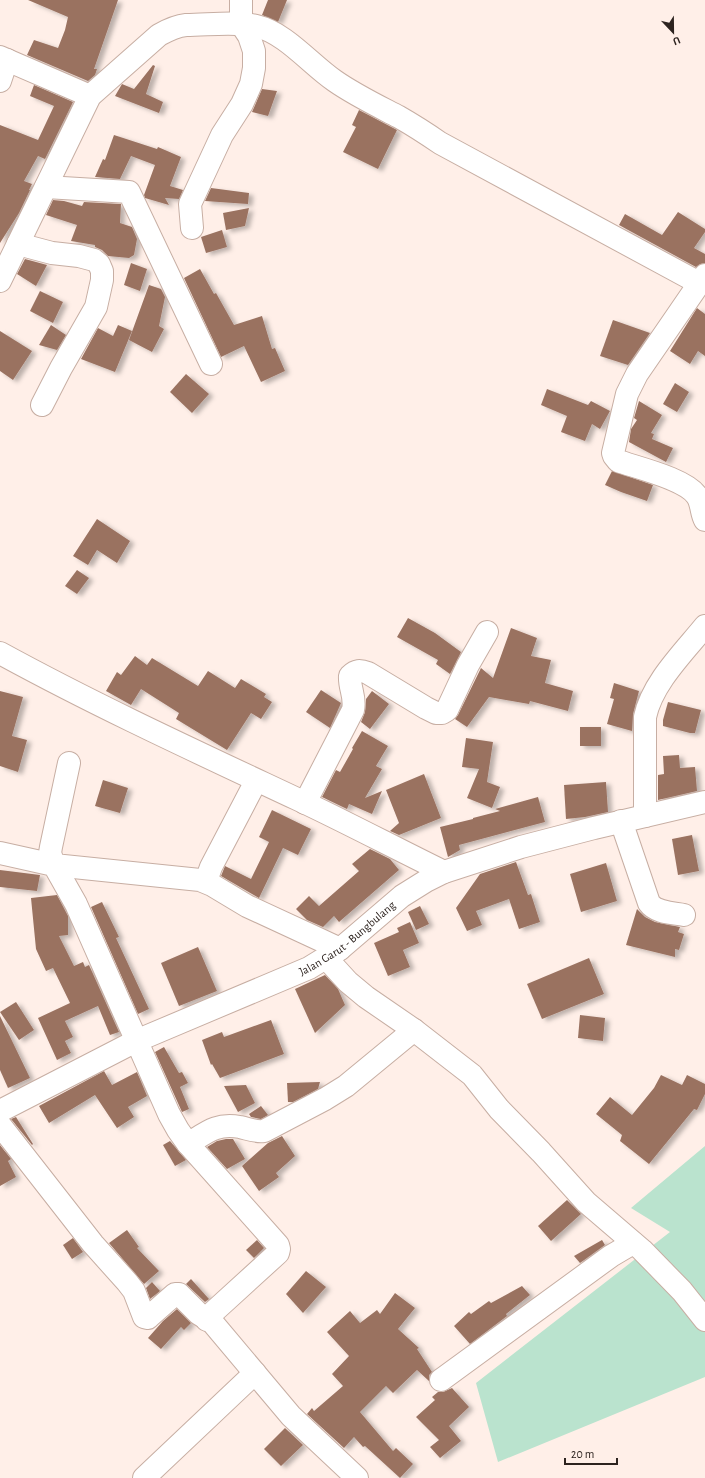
<svg xmlns="http://www.w3.org/2000/svg" width="705" height="1478" viewBox="0 0 705 1478" font-family="'Alegreya Sans',sans-serif">
  <defs>
    <filter id="shadow"><feDropShadow dx="4.5" dy="2.5" stdDeviation="2" flood-color="#0004"/></filter>
  </defs>
  <rect width="100%" height="100%" fill="#ffefe8"/>
  <!-- grass -->
  <path fill="#bae3ce" d="M705,1146V1377L498,1462L476,1383L670,1232L631,1208Z"/>
  <!-- building -->
  <g fill="#9a7261" filter="url(#shadow)">
    <path d="M28,0H118L94,69H97L95,75L88,81L27,55L34,40L58,48L65,30L68,17Z"/>
    <path d="M268,0H287L278,22L262,15Z"/>
    <path d="M153,65L155,66L146,94L163,102L159,113L115,96L122,84L134,89Z"/>
    <path d="M34,85L73,102L45,159L38,156L24,181L32,184L29,190H30L19,213L0,243V125L38,140L54,106L30,96Z"/>
    <path d="M262,89L277,91L268,116L252,112Z"/>
    <path d="M359,110L397,130L378,169L343,152L356,127L352,125Z"/>
    <path d="M114,135L157,149L158,147L181,157L170,186L183,190L179,199L165,198L169,205L145,198L144,195L155,165L131,156L120,179L95,177L103,159L105,160Z"/>
    <path d="M211,188L249,193L248,204L205,201Z"/>
    <path d="M53,200L64,201L82,206L84,202L121,204L120,223L132,227L137,239L134,255L129,258L108,256L102,250L95,247V245L71,241L77,225L46,215Z"/>
    <path d="M249,208L245,226L226,230L223,213Z"/>
    <path d="M678,212L705,229V232L694,248L705,254V263L700,264L696,267L619,225L625,214L662,235Z"/>
    <path d="M222,230L227,247L206,253L201,237Z"/>
    <path d="M25,259L47,265L36,286L17,274Z"/>
    <path d="M131,263L147,269L140,291L124,285Z"/>
    <path d="M200,269L214,294L216,293L234,325L262,316L272,349L275,348L285,371L261,382L244,346L221,357L184,278Z"/>
    <path d="M149,285L161,289L165,297L159,326L164,329L152,352L129,340Z"/>
    <path d="M40,291L63,302L53,323L30,311Z"/>
    <path d="M697,308L705,314V356L698,351L690,364L670,351Z"/>
    <path d="M613,320L650,333L628,365L600,356Z"/>
    <path d="M51,325L66,335L57,350L39,345Z"/>
    <path d="M118,325L132,331L115,372L81,359L98,328L113,336Z"/>
    <path d="M0,331L32,351L13,380L0,371Z"/>
    <path d="M186,374L209,394L192,413L170,392Z"/>
    <path d="M675,383L689,392L677,412L663,404Z"/>
    <path d="M547,389L588,405L591,401L610,411L600,429L592,424L585,441L561,432L567,416L541,405Z"/>
    <path d="M639,401L662,415L651,433L654,434L652,439L673,448L666,462L629,442L631,429L637,420L634,418Z"/>
    <path d="M612,471L653,485L647,501L621,492L605,485Z"/>
    <path d="M97,519L130,541L117,563L97,550L88,565L73,556Z"/>
    <path d="M77,570L89,578L77,594L65,586Z"/>
    <path d="M408,618L435,633L461,652L450,674L436,664L438,660L397,637Z"/>
    <path d="M511,628L537,638L531,656L551,660L545,683L573,691L568,711L530,701L529,704L489,697L467,727L455,719L458,715L481,668L493,678Z"/>
    <path d="M135,656L147,665L152,658L198,686L208,671L235,688L241,679L266,694L264,697L272,702L261,719L251,713L227,750L176,719L179,713L141,689L131,705L106,691L117,672L121,675Z"/>
    <path d="M614,683L639,691L633,714L632,731L607,724L614,699L610,698Z"/>
    <path d="M321,690L341,703L330,728L306,712Z"/>
    <path d="M0,691L23,697L12,736L27,740L18,772L0,766Z"/>
    <path d="M372,691L389,704L370,729L361,722L365,712L366,699Z"/>
    <path d="M668,702L701,710L695,733H690L663,726V720Z"/>
    <rect x="580" y="727" width="21" height="19"/>
    <path d="M362,731L388,746L376,766L382,769L365,798L382,791L372,814L349,804L347,809L322,797L336,770L340,772L353,749L352,748Z"/>
    <path d="M466,738L493,742L487,782L500,787L492,808L467,798L479,769L462,767Z"/>
    <path d="M679,755L680,768L695,767L697,791L658,800V775L664,774L663,756Z"/>
    <path d="M424,774L441,818L399,835L390,831L399,823L386,790Z"/>
    <path d="M103,780L128,788L120,813L95,806Z"/>
    <path d="M606,782L608,812L585,817L566,819L564,785Z"/>
    <path d="M538,797L545,822L459,845L460,850L448,857L440,827L473,819V818L500,811L495,809Z"/>
    <path d="M272,810L311,829L298,855L283,848L259,898L221,876L225,866L251,879L269,842L259,837Z"/>
    <path d="M692,835L699,871L678,875L672,839Z"/>
    <path d="M370,849L390,859L399,870L339,922L334,916L323,927L307,920L296,909L309,896L319,906L359,871L352,864Z"/>
    <path d="M516,862L528,895L531,894L540,922L519,929L509,899L476,911L482,925L467,931L456,908L480,874Z"/>
    <path d="M606,863L617,901L581,912L570,874Z"/>
    <path d="M0,870L40,875L37,891L0,887Z"/>
    <path d="M57,895L68,916V935L59,936L74,966L83,962L85,967L89,965L119,1032L110,1035L98,1006L65,1021L73,1037L65,1041L71,1053L57,1060L38,1018L70,1003L53,968L46,971L36,949L31,898Z"/>
    <path d="M102,902L119,937L116,938L149,1009L138,1014L91,907Z"/>
    <path d="M420,906L429,924L416,930L408,912Z"/>
    <path d="M637,909L645,917L655,922L680,927L678,932L684,934L679,950L675,949V957L626,945Z"/>
    <path d="M410,922L419,943L403,950L410,967L388,976L374,943L399,932L397,928Z"/>
    <path d="M198,947L217,991L179,1006L161,963Z"/>
    <path d="M589,958L604,994L542,1019L527,984Z"/>
    <path d="M325,975L338,989L345,1005L315,1033L295,989Z"/>
    <path d="M16,1002L34,1030L19,1040L0,1012Z"/>
    <path d="M580,1015L605,1018L603,1041L578,1038Z"/>
    <path d="M0,1016L30,1078L8,1088L0,1070Z"/>
    <path d="M271,1020L284,1054L220,1078L212,1064L211,1065L202,1040L222,1032L224,1037Z"/>
    <path d="M164,1047L179,1073L182,1072L188,1083L180,1087L189,1109L182,1112L155,1052Z"/>
    <path d="M104,1071L112,1085L137,1072L147,1096L128,1107L134,1117L117,1128L95,1095L49,1123L39,1106Z"/>
    <path d="M661,1075L682,1085L687,1075L705,1084V1094L697,1110L694,1109L649,1164L620,1141L622,1135L596,1114L610,1097L632,1115L654,1088Z"/>
    <path d="M320,1082L318,1089L293,1102H288L287,1083Z"/>
    <path d="M246,1085L255,1103L238,1112L224,1086Z"/>
    <path d="M261,1106L268,1115L261,1119L251,1117L249,1114Z"/>
    <path d="M16,1117L33,1144L32,1145L11,1119Z"/>
    <path d="M282,1136L295,1156L276,1173L279,1177L259,1191L242,1166L268,1143Z"/>
    <path d="M226,1139H233L245,1159L227,1169L207,1147L217,1141Z"/>
    <path d="M170,1141L186,1160L175,1166L163,1145Z"/>
    <path d="M0,1145L11,1159L8,1161L16,1177L0,1186Z"/>
    <path d="M567,1200L581,1214L551,1241L538,1226Z"/>
    <path d="M127,1230L139,1247L137,1248L159,1271L144,1284L109,1243Z"/>
    <path d="M73,1238L83,1252L72,1259L63,1245Z"/>
    <path d="M257,1240L264,1248L254,1258L246,1250Z"/>
    <path d="M602,1240L605,1245L580,1263L574,1256Z"/>
    <path d="M306,1271L326,1287L303,1313L286,1294Z"/>
    <path d="M191,1279L209,1299L205,1302L186,1284Z"/>
    <path d="M152,1282L160,1291L150,1299L146,1288Z"/>
    <path d="M522,1286L530,1295L506,1314L507,1316L470,1344L454,1326L469,1312L471,1314L489,1301L491,1303Z"/>
    <path d="M395,1293L415,1308L398,1329L419,1348L417,1349L432,1372L429,1375V1381L417,1370L393,1393L386,1386L360,1412L393,1451L396,1448L413,1464L400,1478L365,1446L363,1447L354,1437L344,1448L307,1414L312,1408L314,1411L343,1386L332,1374L349,1356L327,1332L350,1311L360,1323L377,1310L380,1314Z"/>
    <path d="M177,1309L191,1323L184,1330L181,1327L161,1349L148,1338L163,1321Z"/>
    <path d="M452,1388L469,1407L449,1426L461,1441L440,1458L430,1447L439,1440L416,1417L435,1400L432,1397L438,1392H443Z"/>
    <path d="M285,1428L303,1445L281,1466L264,1449Z"/>
  </g>
  <g fill="none" stroke-linecap="round" stroke-linejoin="round">
    <!-- minor casing -->
    <g stroke="#c7aea3" stroke-width="24">
      <g id="minor">
        <path d="M0,57L90,96"/>
        <path d="M0,81L7,60"/>
        <path d="M46,187L129,192L211,364"/>
        <path d="M192,228L190,204L222,135L242,104L251,84L254,68V51L249,36L241,24V0"/>
        <path d="M18,244L52,253L79,256L94,260L99,264L102,271V280L96,307L61,368L42,405"/>
        <path d="M705,275L637,374L627,394L613,453L614,456L618,461C638,468 686,479 697,496C702,503 701,513 705,520"/>
        <path d="M0,281L90,96L159,35C168,30 176,26 186,25C208,25 235,21 256,26C286,33 310,64 335,81C355,95 378,106 399,117C413,125 427,134 440,143L699,283"/>
        <path d="M0,653C97,706 197,752 297,799C346,822 395,848 444,872"/>
        <path d="M69,763L51,847L50,853L54,865L200,880L212,885L247,906L340,949"/>
        <path d="M305,803L353,710C356,697 349,688 350,676C356,670 360,670 368,673L426,708L436,713H442L447,710L468,665L487,632"/>
        <path d="M645,816V717C652,683 684,652 705,626"/>
        <path d="M621,821L649,903C656,913 673,913 684,915"/>
        <path d="M0,853L54,865L76,904L169,1114L178,1130L188,1144L278,1245L279,1249L278,1253L210,1315L207,1320"/>
        <path d="M206,881L211,867L256,781"/>
        <path d="M327,959L348,982L366,997L414,1030L472,1075L499,1109L541,1152L586,1202L642,1250L682,1291L705,1320"/>
        <path d="M0,1125L93,1244L127,1282L134,1291L144,1317L148,1318L150,1316L175,1294H179L199,1314L212,1322L291,1416L357,1478"/>
        <path d="M188,1144C207,1132 216,1123 240,1127C249,1129 254,1132 264,1131L325,1099L346,1086L414,1030"/>
        <path d="M441,1380L611,1256L633,1243"/>
        <path d="M144,1478L255,1373"/>
      </g>
    </g>
    <!-- major casing -->
    <g stroke="#c7aea3" stroke-width="24">
      <g id="major">
        <path id="s1" d="M0,1111L136,1041L309,968L340,949L402,896L426,881L444,872L521,847L594,828L705,802"/>
      </g>
    </g>
    <!-- minor -->
    <use href="#minor" stroke="#fff" stroke-width="22"/>
    <!-- major -->
    <use href="#major" stroke="#fff" stroke-width="22"/>
  </g>
  <g text-anchor="middle" dominant-baseline="central" stroke-width="4" stroke-linejoin="round" paint-order="stroke">
    <!-- street labels -->
    <g font-size="12" fill="#2d231f" stroke="#ffefe8">
      <text stroke="none"><textPath href="#s1" startOffset="389">Jalan Garut - Bungbulang</textPath></text>
    </g>
  </g>
  <!-- north arrow -->
  <g transform="translate(673 32) rotate(158)" stroke="#ffefe8" stroke-width="3" paint-order="stroke">
  <path d="M0-3L7 15L0 10L-7 15Z" fill="#2d231f"/>
  <text y="-6" font-size="11" font-weight="bold" text-anchor="middle" fill="#2d231f">U</text>
  </g>
  <!-- scale -->
  <path d="M565 1458v6h52v-6" fill="none" stroke="#2d231f" stroke-width="2"/>
  <text x="571" y="1458" font-size="12" fill="#2d231f" stroke="#ffefe8" stroke-width="3" paint-order="stroke">20 m</text>
</svg>
